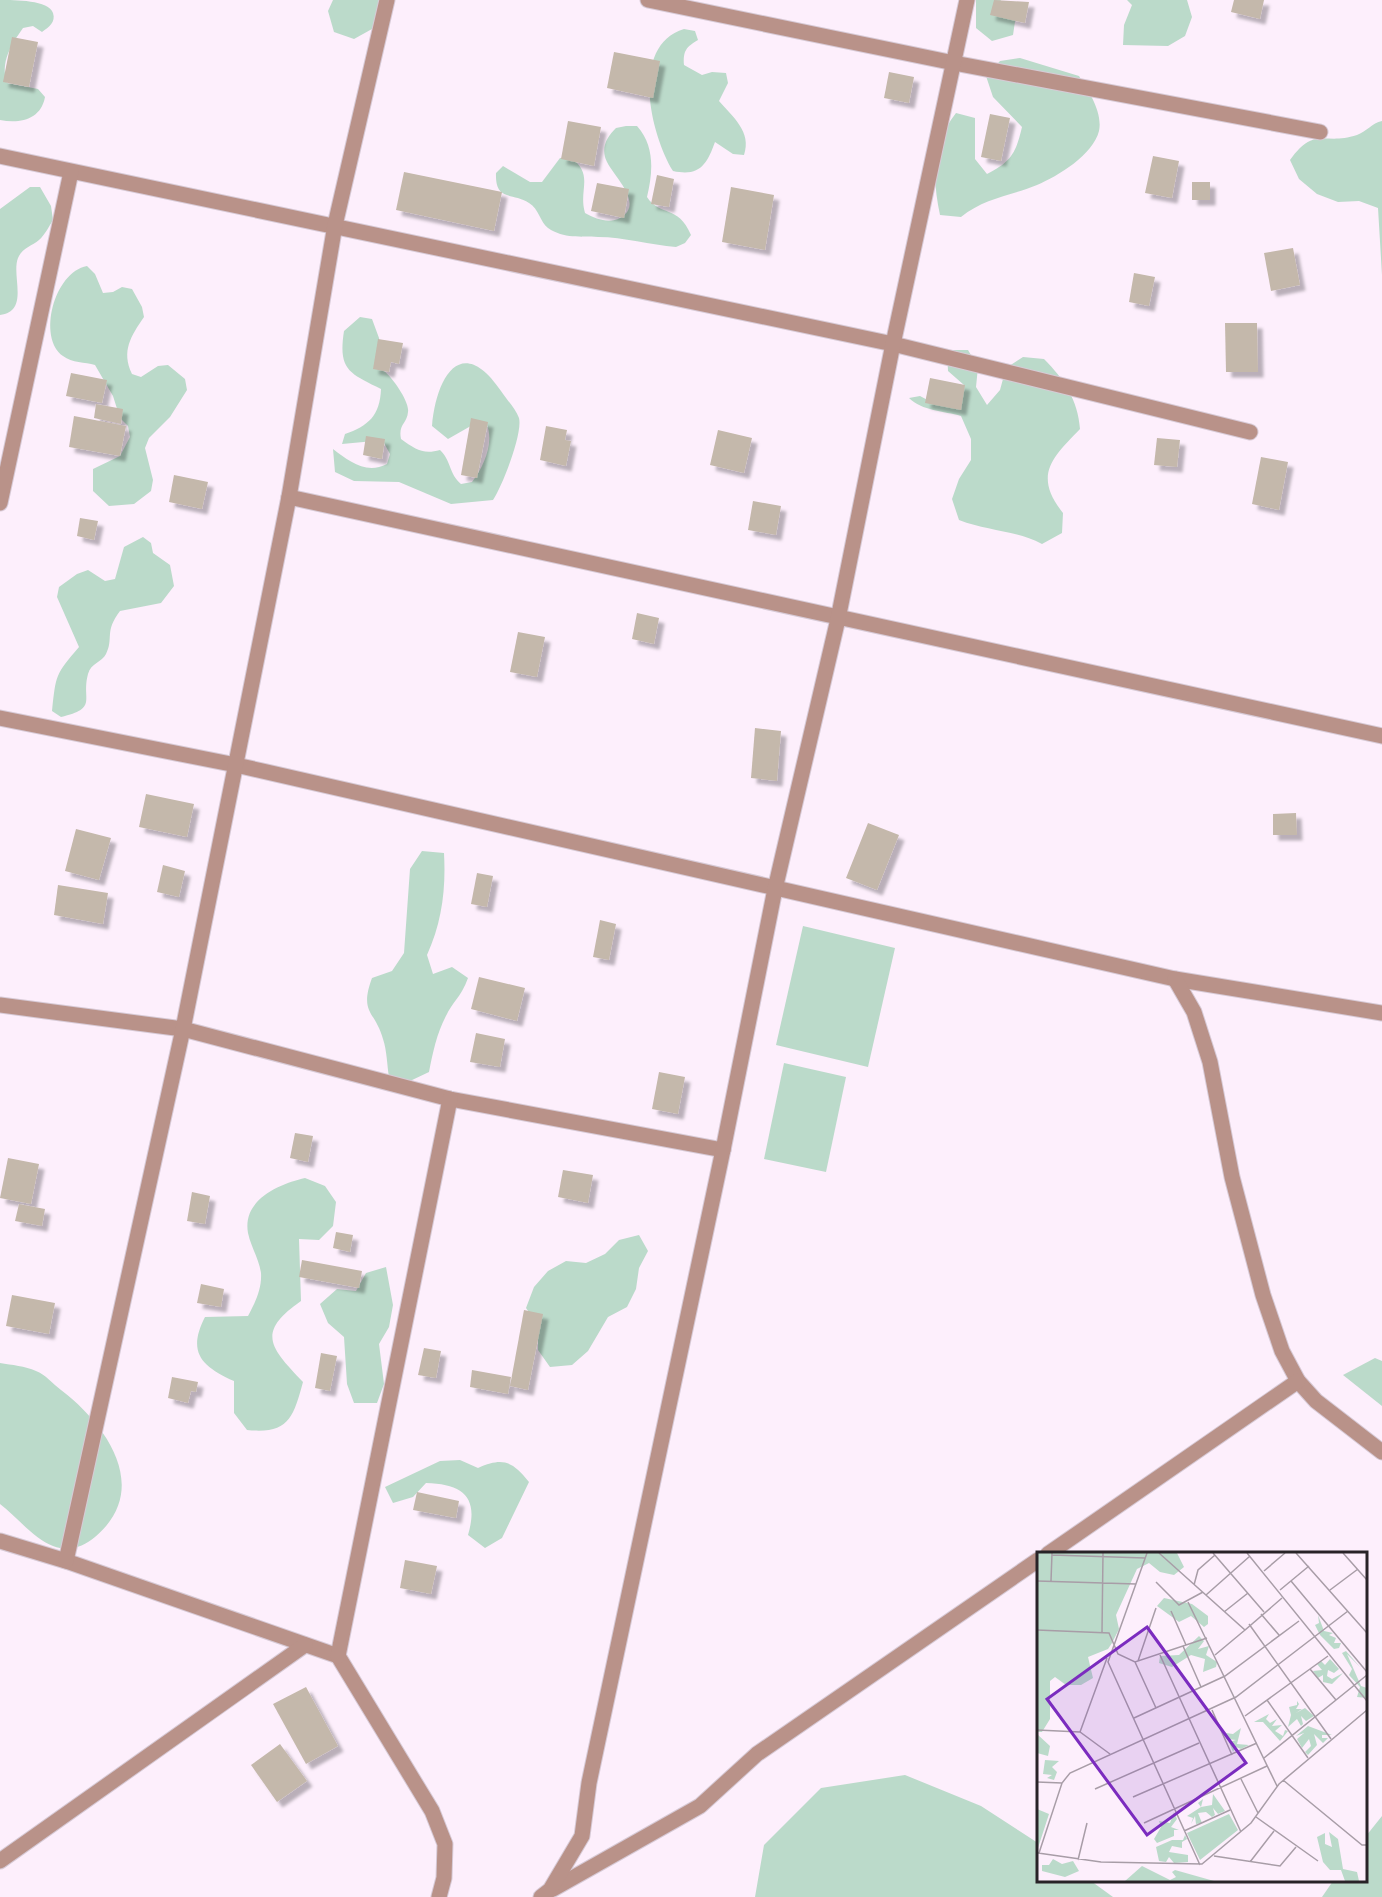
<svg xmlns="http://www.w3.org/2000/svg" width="1382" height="1897" viewBox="0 0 1382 1897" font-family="'Sofia Sans Condensed',sans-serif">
  <defs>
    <filter id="shadow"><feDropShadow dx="5.5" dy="5.5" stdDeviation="1.5" flood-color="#0004"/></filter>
  </defs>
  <rect width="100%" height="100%" fill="#fdeffc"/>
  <!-- green -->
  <g fill="#bbdaca">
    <path d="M0,0C15,0 49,0 53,13C56,22 49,27 42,32L33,26L23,28C11,45 0,62 7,83L38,89L45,97C41,119 21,124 0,120Z"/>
    <path d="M333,0H383L372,29L354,39L334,32L328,11Z"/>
    <path d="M976,0H1001L999,4L1016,15L1013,35L992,41L976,28Z"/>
    <path d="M1127,0H1187L1192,17L1185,36L1168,46L1123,45L1124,25L1132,5Z"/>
    <path d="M684,29L695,31L698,40C686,47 683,51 684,65L702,75L712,72L726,73L728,83L719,101C733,117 752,132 744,155L733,154L715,142C707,164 700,177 673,171C651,135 629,46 684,29Z"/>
    <path d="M1020,58L1079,76C1088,90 1103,112 1099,131C1093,155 1058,176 1037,185C1010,196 984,198 961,217L940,215C932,178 932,143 956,113L975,118V159L987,174C1011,162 1016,153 1022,127L993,97L986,76L1000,61Z"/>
    <path d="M1382,121V275L1378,208L1359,201L1338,202L1317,194L1299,179L1290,160C1315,125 1324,146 1357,135C1366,132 1372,123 1382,121Z"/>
    <path d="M626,126H637C655,146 653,172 647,197C660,217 678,204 691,235L685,243L676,247C650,245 624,237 598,237C581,236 564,239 548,228C540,222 539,209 529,203C512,192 495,202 496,173L503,166L530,182H542L560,158L570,157C595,175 578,189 585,213C596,219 609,224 620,218C647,203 609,173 605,157C602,145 608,136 616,128Z"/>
    <path d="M30,187H40L51,206L53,220C49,226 45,235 39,240C32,246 22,248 18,258C11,276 30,311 0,315V209Z"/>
    <path d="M87,266L95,274L103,293L113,292L122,287L132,289L142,307L144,317C131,336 121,351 132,374L141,377L158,366L168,365L185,379L187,390L170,417L149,438L145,448L153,480L151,491L134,504L109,506L93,491V469L120,456L130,437L128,426L120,418L113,396L95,365C85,362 72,363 63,356C37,338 54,272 87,266Z"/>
    <path d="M360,317L372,319L379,338L384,371C392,377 410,402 408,412C407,424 398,424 401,439C415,449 423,455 440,450C451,460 449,474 461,484L472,482C484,467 495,441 486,423H476L448,439L432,426C436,378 461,332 501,391C506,399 516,409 519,418C523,433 502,487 493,500L451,504L399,482L354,481L335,472L333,449C349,461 366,475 387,464L390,454L384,443L374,441L342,444L345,434C368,426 380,416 381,389C349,373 338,370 344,331Z"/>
    <path d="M947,350H968L978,367L976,387L987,405L1000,390L1006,368L1023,357L1044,359C1064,379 1078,400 1080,429C1052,458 1033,475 1063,513L1062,533L1042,544C1015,530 987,531 959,520L952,499L959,479L971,460V439L961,416C944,411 922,411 909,398L920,396L937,405L964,385L948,371Z"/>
    <path d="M143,537L151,543L153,553L170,565L174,586L161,603L120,611C104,632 114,638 106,654C102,662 91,663 88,674C81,700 99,708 61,717L52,711C56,675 55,675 79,647L57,597L59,587L77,574L88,570L105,581L115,579L124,547Z"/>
    <path d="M422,851L444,853C446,889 442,922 427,955L433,974L452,967L468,978C461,997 455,999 447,1014C437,1032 433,1052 429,1072L410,1081L389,1077C387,1065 387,1051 383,1039C375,1010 359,1014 372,978L392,971L404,953L410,869Z"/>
    <path d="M803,926L895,948L868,1067L776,1045Z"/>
    <path d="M784,1063L846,1077L826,1172L764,1159Z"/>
    <path d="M305,1178L325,1186L336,1202L333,1226L319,1240L299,1239L301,1301C255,1333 271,1348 303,1382C293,1419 288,1434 247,1430L234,1413V1381C201,1366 187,1352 205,1317L248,1316C255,1303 262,1289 261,1273C259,1259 251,1247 248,1233C242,1199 280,1184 305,1178Z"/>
    <path d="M639,1235L648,1251L639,1268L636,1289L627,1307L608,1317L588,1351L572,1365L550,1367L538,1350V1325L526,1308L534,1287L548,1271L566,1261L586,1263L605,1254L619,1240Z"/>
    <path d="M386,1267L393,1305L389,1327L379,1344L384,1384L377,1403H354L347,1384L344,1337L328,1323L320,1304L337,1289L356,1291L366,1273Z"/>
    <path d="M1375,1358L1382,1361V1406L1343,1375Z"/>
    <path d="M0,1363C12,1365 25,1366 36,1371C45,1374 53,1384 61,1390C107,1425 152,1489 95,1537C83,1547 69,1552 53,1546C34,1539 16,1516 0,1504Z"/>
    <path d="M460,1460L478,1468C503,1457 512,1461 529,1482L502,1538L485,1548L468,1535C479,1498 464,1484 426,1483L413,1497L393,1503L385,1487L440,1461Z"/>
    <path d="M905,1775L981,1806L1038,1843V1880L1091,1881L1113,1897H755L764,1845L821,1788Z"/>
    <path d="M1382,1816V1897H1322L1333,1881L1366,1880V1836Z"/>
  </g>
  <!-- building -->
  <g fill="#c4b8ab" filter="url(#shadow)">
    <path d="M994,0L1029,2L1025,23L990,15Z"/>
    <path d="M1234,0H1264L1260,19L1231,12Z"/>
    <path d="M12,37L38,42L29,87L3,82Z"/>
    <path d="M614,52L660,61L653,98L607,88Z"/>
    <path d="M889,72L914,77L909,103L884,98Z"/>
    <path d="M990,114L1010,118L1001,161L981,157Z"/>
    <path d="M568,121L601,127L594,166L561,159Z"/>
    <path d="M1153,156L1179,161L1172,198L1145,193Z"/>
    <path d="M404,172L502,192L494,231L396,210Z"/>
    <path d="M657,175L674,179L669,207L651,204Z"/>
    <rect x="1192" y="182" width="18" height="18"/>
    <path d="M597,183L629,189L624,218L591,211Z"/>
    <path d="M731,187L774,195L765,250L722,242Z"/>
    <path d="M1293,248L1300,285L1271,291L1264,253Z"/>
    <path d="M1134,273L1155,277L1149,306L1129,302Z"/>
    <path d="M1225,323H1257L1258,372H1226Z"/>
    <path d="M378,339L403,343L399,364L391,362L389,372L373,369Z"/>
    <path d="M71,373L107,380L102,403L66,396Z"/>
    <path d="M930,378L965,385L961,410L925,403Z"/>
    <path d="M96,404L123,409L121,424L94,418Z"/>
    <path d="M74,416L126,426L120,456L69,447Z"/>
    <path d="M471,418L488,422L477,478L461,475Z"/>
    <path d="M546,426L567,430L565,440L571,441L566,466L540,460Z"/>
    <path d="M718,430L752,438L744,473L710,465Z"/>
    <path d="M366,436L385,439L382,459L363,455Z"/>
    <path d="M1157,438L1180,440L1177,467L1154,465Z"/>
    <path d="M1261,457L1288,462L1279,510L1252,504Z"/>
    <path d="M174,475L208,482L202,509L169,502Z"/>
    <path d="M753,501L781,506L776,535L748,530Z"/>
    <path d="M80,518L98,521L94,540L77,536Z"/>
    <path d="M637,613L659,618L654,644L632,639Z"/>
    <path d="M518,632L545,637L537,677L510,672Z"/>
    <path d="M755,728L781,731L777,781L751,778Z"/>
    <path d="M146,794L194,804L187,837L139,827Z"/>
    <path d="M1296,813L1297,835H1273V814Z"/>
    <path d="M868,823L899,835L877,890L846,878Z"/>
    <path d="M76,829L111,838L99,880L65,871Z"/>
    <path d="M163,865L185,871L179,897L157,892Z"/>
    <path d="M477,873L493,876L487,907L471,904Z"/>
    <path d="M58,885L108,893L103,924L54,915Z"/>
    <path d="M600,920L616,924L609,960L593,957Z"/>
    <path d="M479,977L525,988L517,1021L471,1009Z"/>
    <path d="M476,1033L505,1039L500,1067L470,1062Z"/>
    <path d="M659,1072L685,1077L678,1114L652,1109Z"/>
    <path d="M295,1133L313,1136L308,1162L290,1158Z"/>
    <path d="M8,1158L39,1164L31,1204L0,1198Z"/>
    <path d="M563,1170L593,1175L588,1203L558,1197Z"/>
    <path d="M192,1192L210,1196L205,1224L187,1221Z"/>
    <path d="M19,1204L45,1209L42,1226L15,1221Z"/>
    <path d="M336,1232L353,1235L350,1252L333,1248Z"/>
    <path d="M302,1260L362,1271L359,1288L299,1277Z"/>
    <path d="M201,1284L224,1289L221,1307L197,1303Z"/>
    <path d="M12,1295L55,1303L49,1334L6,1326Z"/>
    <path d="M524,1310L543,1314L528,1390L510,1386Z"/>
    <path d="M424,1348L441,1351L436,1378L418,1375Z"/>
    <path d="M321,1353L337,1356L330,1391L315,1388Z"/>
    <path d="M472,1370L511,1377L508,1394L470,1387Z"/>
    <path d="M172,1377L198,1382L196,1392L191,1391L188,1403L168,1398Z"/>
    <path d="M417,1492L459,1501L456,1518L413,1510Z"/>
    <path d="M405,1560L437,1566L431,1594L400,1588Z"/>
    <path d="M306,1687L338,1746L306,1764L273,1704Z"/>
    <path d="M280,1744L307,1781L277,1802L251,1765Z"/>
  </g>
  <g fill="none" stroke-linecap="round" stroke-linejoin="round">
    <!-- street casing -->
    <g stroke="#d7cad6" stroke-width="17">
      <g id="street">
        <path d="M648,0L954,63L1320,132"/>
        <path d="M0,156L893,344L1250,432"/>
        <path d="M289,497L1382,736"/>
        <path d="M0,503L71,172"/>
        <path d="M0,718L236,765L1175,979L1382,1013"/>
        <path d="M1175,979L1194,1012L1210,1062L1232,1177L1263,1295L1282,1351L1298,1381L1316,1401L1382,1452"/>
        <path d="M0,1005L183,1029L450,1099L723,1150"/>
        <path d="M0,1541L66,1561L338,1656L432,1811L445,1844L444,1878L439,1897"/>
        <path d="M1048,1554L1298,1381"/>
        <path d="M66,1561L183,1029L289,497L335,225L387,0"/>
        <path d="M338,1656L450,1099"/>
        <path d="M0,1861L305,1645"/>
        <path d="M553,1889L700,1806L757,1754L1038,1560"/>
        <path d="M541,1897L550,1890L582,1836L589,1783L723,1150L775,889L838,619L893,344L967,0"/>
      </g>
    </g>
    <!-- street -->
    <use href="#street" stroke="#b99289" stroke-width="15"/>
  </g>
  <!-- overview -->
  <g transform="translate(1037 1552)">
    <rect width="330" height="330" fill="#fdeffc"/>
    <path d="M0,1H140L147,15L137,23L123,20L112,11L100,17L79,63L82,77L75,91L71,97L51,105L56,126L44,133H29L18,125L13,129V167L5,180H0ZM127,46L155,52L171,64V72L167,75L154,64L142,70L120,54ZM281,63L287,79L296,81L292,83L299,86L297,91H304L302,96L297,97L283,83L278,73L282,71ZM162,84L167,89L161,97L172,94L169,103L180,110L179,115L166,120L168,107L154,103L135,115L122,111L123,104L142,103ZM309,99L323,115L310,102L324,134L330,136V146L320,145L323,135L312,123L315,117L305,101ZM293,107L302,117L297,121L291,118L290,124L295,127L306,121L295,132L286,130V123L281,126L276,119L285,118L280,112L284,109L288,113ZM260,149L262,152L259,157H265L259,161L268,156L277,164L269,169L264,164L266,172L264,174L260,167L251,175L254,163L252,155L260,153ZM232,162L229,167L233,171L240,167L235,174L245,173L238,179L246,184L248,178L251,179L243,189L226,170H217ZM271,174L295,183H285V186H291L286,191L277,182L280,193L271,203L268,200L274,194L272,187L265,196L260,187L267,181L259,184ZM204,176L200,192L212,193L204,197L199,195L196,200L192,190L199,188L190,187L189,181L196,182ZM0,182L13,194L11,204L0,201ZM8,208L22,209L15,215L20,220L17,228L10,226L15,223L6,222ZM176,242L188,259L181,262L176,256L178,263L175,265L169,260L161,261L165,271L159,272L158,264L154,272L156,266L150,264L164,255L161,251L166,247L164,255L175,253ZM0,257L12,262L0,299ZM137,260L140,267L134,275L142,278H137V284L120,291L117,287L124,275L122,269L133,271ZM192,262L201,278L163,308L150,281ZM292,280L301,287L306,317L320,320L322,329H308L304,318H293L286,310L280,285L288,281V292L295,295ZM148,283L150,287L145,290V296L135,294L132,300L151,303V310L137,311L132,305L129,310L122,309L119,295L135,288H146ZM16,307L25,312L36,309L42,319L28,325L5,319V313H12ZM105,314L133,328L139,325L135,320L138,318L177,329H88Z" fill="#bbdaca"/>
    <path fill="none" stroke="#a89da7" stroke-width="1.5" d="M110,1L71,110L163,313M122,1L208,78L245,46M176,1L227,60M210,1L330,149M259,1L330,81M306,1L330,28M15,3L108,6M227,19L248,1M0,29L99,32M14,29L15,1M254,29L330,120M119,30L142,53L166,40M157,33L161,18L178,3M243,38L272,14M293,38L321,17M169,43L213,4M151,50L240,234M134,59L149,93M187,60L211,41M224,62L242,83M212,72L294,187M0,78L72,81L81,102L98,110L170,86M65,80L66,1M146,94L164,135M123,103L204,280M178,103L208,78M101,109L119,56M98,110L119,156M273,117L299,148M230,148L271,206M175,158L195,203M208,164L291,104M97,166L188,124L262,69M0,178L43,180L73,202M43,180L70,106M227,206L330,123M204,227L221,261M246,228L325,293H330M0,230L25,231M58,237L162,191M96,245L220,191M219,265L281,309M107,271L230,214M147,279L193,258M1,301L64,310L165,312L214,271L242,232L330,158M2,301L25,231L33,221L199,145L311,59M177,304L243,314L259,295M41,308L50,271M213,310L237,279"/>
    <path fill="#7b2cbf" fill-opacity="0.15" stroke="#7b2cbf" stroke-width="3" d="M110,75L209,211L110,283L10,147Z"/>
    <rect width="330" height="330" fill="none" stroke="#282327" stroke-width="3"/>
  </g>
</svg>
